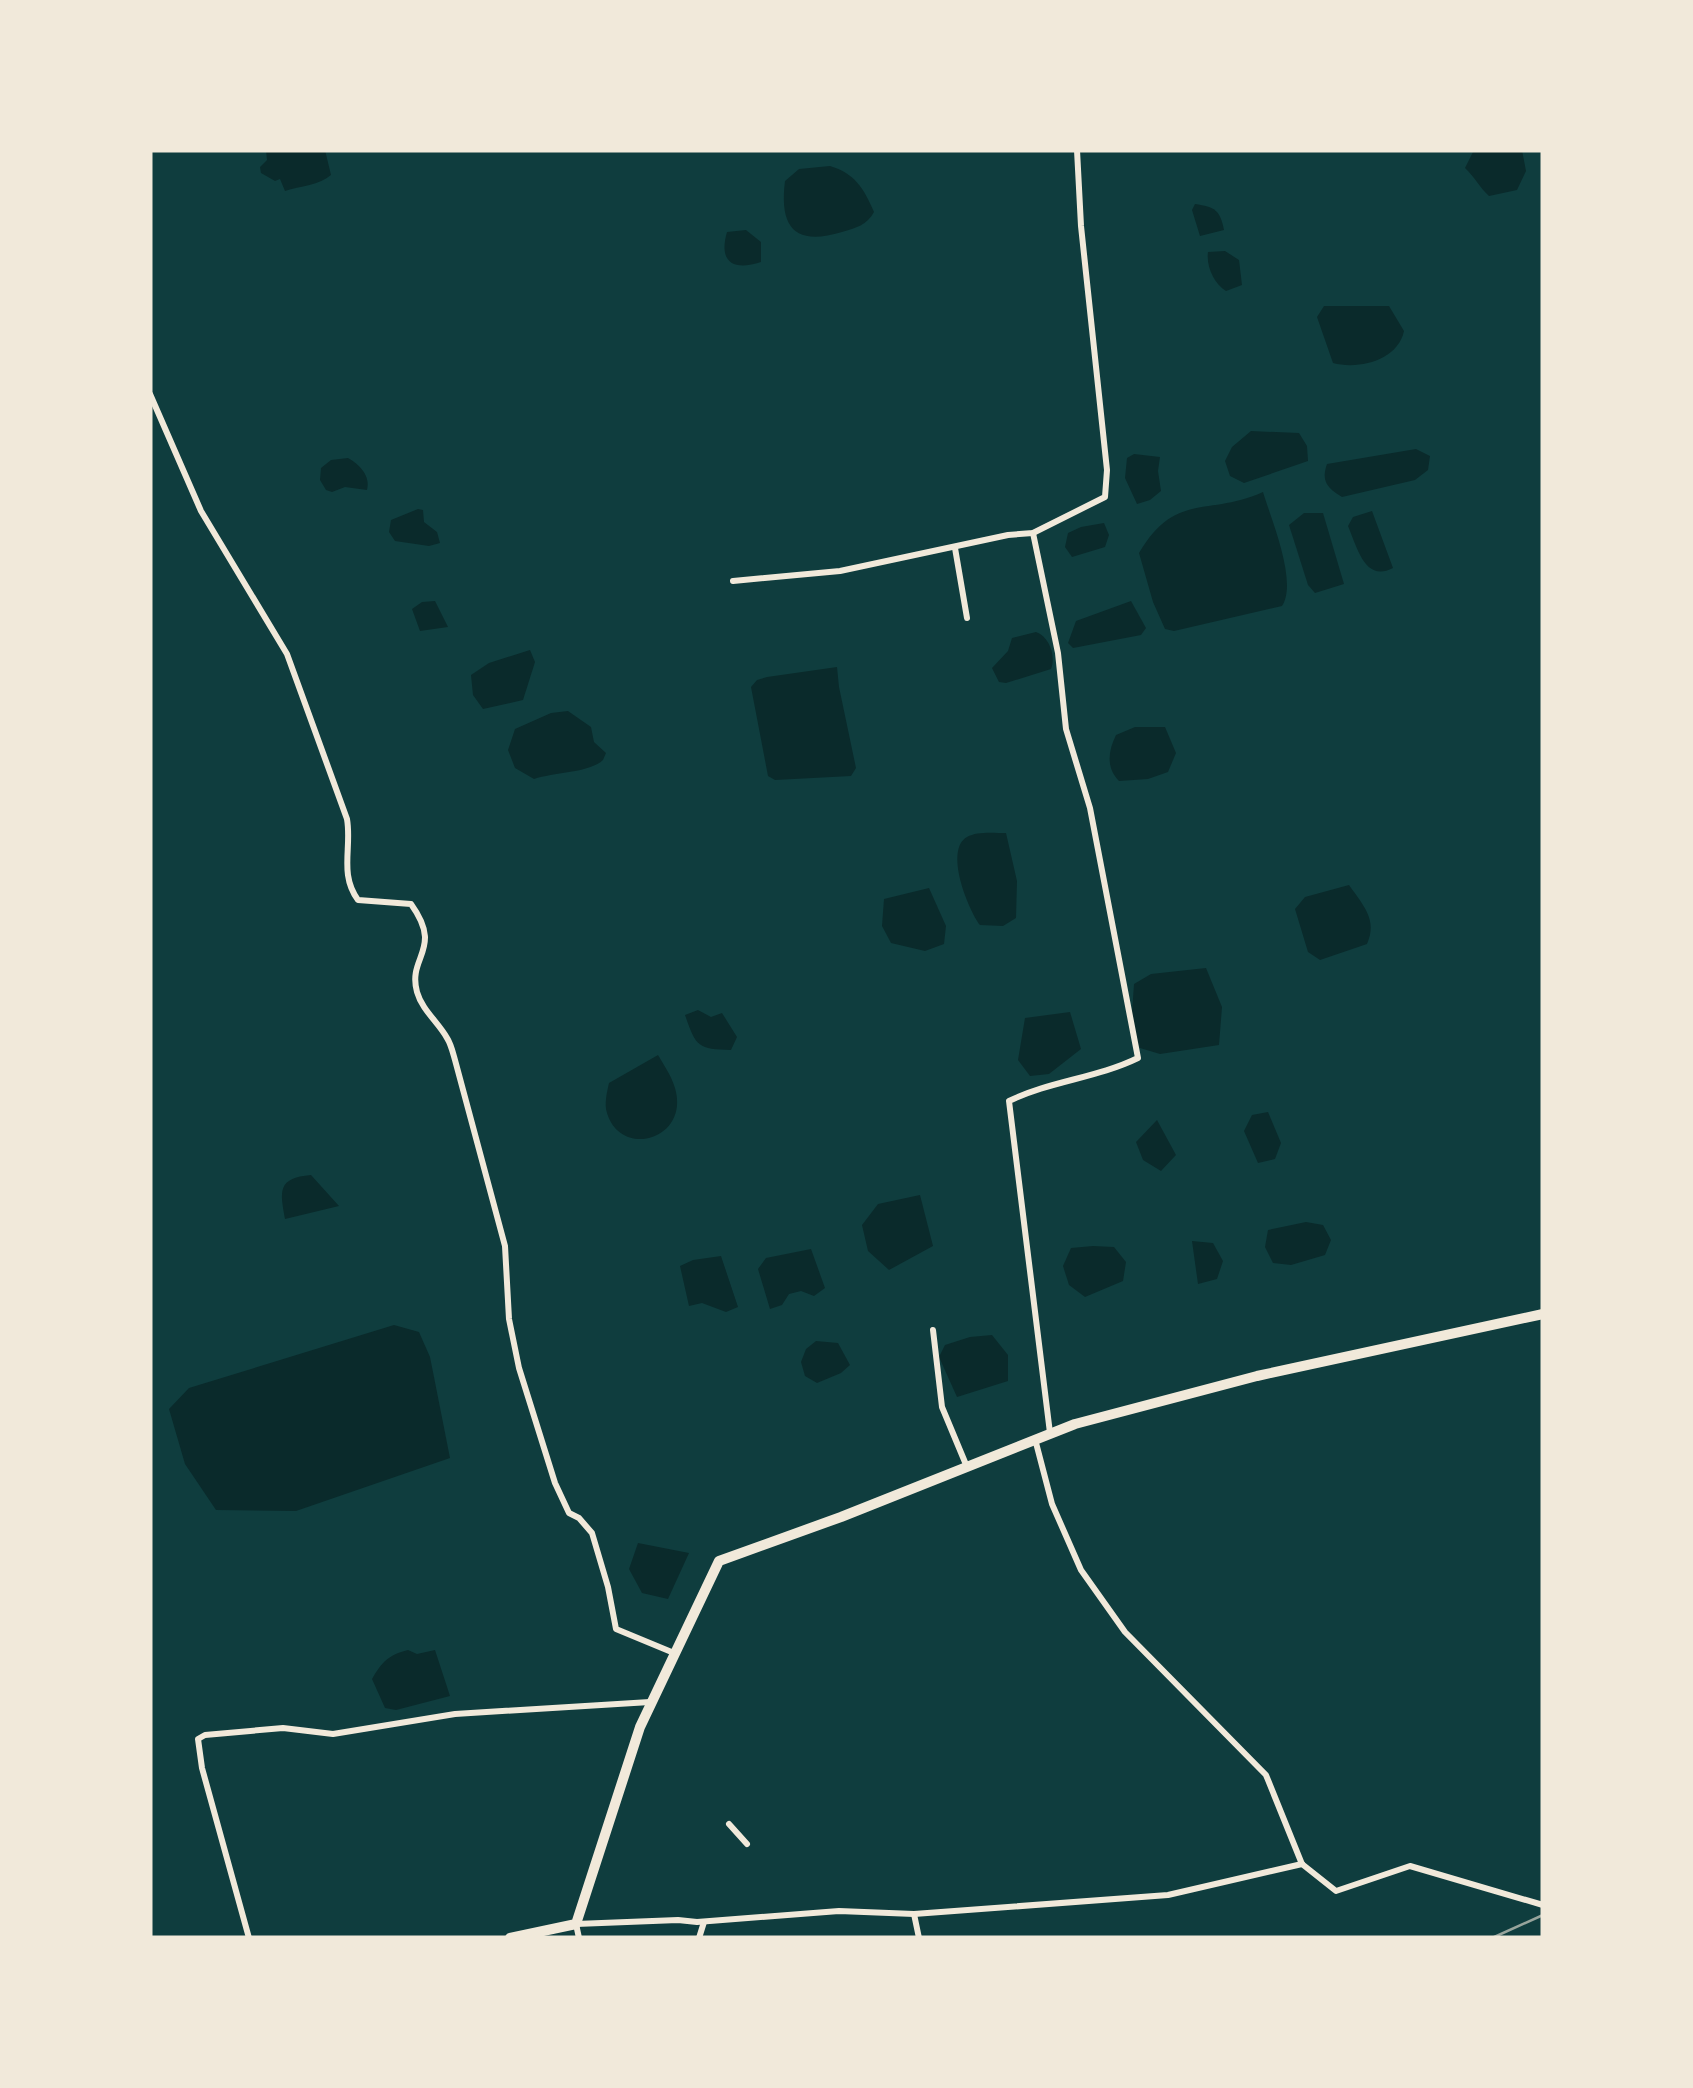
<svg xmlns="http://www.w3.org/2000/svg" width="1693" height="2088" viewBox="0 0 1693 2088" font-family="'Crimson Pro',serif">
  <rect width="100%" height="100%" fill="#0f3d3e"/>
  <!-- water -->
  <g fill="#0a2a2b">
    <path d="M266,150H325L331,175C320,185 300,186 285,191L280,179L275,181L261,173L260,167L267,160Z"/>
    <path d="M1474,150H1522L1526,171L1517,190L1489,196C1480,188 1474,176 1465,168Z"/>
    <path d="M830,166C854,173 864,188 874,212C867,225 856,228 842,232C796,246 779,229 785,181L799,169Z"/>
    <path d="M1195,204C1215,207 1220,210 1224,230L1200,236L1192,210Z"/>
    <path d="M746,230L761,242V262C734,271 718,263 727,232Z"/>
    <path d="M1225,251L1239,260L1242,285L1226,291C1214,284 1206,266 1208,252Z"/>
    <path d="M1324,306H1389L1404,331C1398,360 1359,370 1333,363L1317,317Z"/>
    <path d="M1251,431L1299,433L1307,446L1308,461L1244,483L1230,476L1225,461L1232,447Z"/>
    <path d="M1416,449L1430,456L1428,470L1415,480L1342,497C1327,488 1321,481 1327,464Z"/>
    <path d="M1134,454L1160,457L1158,471L1161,491L1150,500L1137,504L1125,478L1127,458Z"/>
    <path d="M348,458C359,464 371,476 367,490L345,487L332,492L326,490L320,480L321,468L331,460Z"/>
    <path d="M1263,492C1271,519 1298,582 1282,606L1174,631L1165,629L1153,602L1139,553C1176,491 1207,517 1263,492Z"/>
    <path d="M418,509L423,510L424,522L437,532L440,543L429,546L395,541L389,532L391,520Z"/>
    <path d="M1372,511L1393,568C1365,583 1357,547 1348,526L1353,517Z"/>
    <path d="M1304,513H1323L1344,584L1315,593L1308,585L1289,525Z"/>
    <path d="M1104,523L1109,535L1105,547L1072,557L1065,547L1068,533L1081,527Z"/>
    <path d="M435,601L448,627L420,631L412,609L422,602Z"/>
    <path d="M1131,601L1146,628L1141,635L1073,648L1068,643L1076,621Z"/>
    <path d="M1036,632C1050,637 1056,657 1051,669L1006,683L999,682L992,668L1008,651L1012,638Z"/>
    <path d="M530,650L535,662L523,700L483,709L473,695L471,675L489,663Z"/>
    <path d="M837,667L839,687L856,768L851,776L775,780L768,776L751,687L757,680L767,677Z"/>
    <path d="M568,711L591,727L594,742L606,753L603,760C589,773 555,772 534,779L515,768L508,750L515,729L551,713Z"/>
    <path d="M1135,727H1165L1176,753L1168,772L1148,779L1119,781C1106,768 1108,751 1116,735Z"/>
    <path d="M1006,833L1017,881L1016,918L1003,926L980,925C968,909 944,850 967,837C977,831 994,833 1006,833Z"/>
    <path d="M1349,885C1363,905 1378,920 1367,944L1320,960L1308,952L1295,909L1305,897Z"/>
    <path d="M929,888L946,926L944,944L925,951L891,943L882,926L884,899Z"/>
    <path d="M1206,968L1222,1007L1219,1045L1160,1054L1140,1048L1131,1029L1134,984L1151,974Z"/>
    <path d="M698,1010L711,1017L722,1013L737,1037L731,1050C698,1049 696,1047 685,1015Z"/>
    <path d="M1070,1012L1081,1049L1049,1074L1030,1076L1018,1060L1025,1018Z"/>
    <path d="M658,1055C667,1070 679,1087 677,1106C673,1144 619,1153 607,1113C604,1104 607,1092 609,1083Z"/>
    <path d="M1268,1112L1281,1143L1275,1159L1258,1163L1244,1131L1252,1115Z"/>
    <path d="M1157,1120L1176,1155L1161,1171L1143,1160L1136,1142Z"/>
    <path d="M311,1175L339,1206L285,1219C280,1191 277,1178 311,1175Z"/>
    <path d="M920,1195L933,1246L889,1270L868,1251L862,1225L878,1204Z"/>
    <path d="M1306,1222L1323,1225L1331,1240L1325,1255L1291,1265L1273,1263L1265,1247L1268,1230Z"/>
    <path d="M1192,1241L1213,1243L1223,1261L1217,1279L1198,1284Z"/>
    <path d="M1093,1246L1114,1247L1126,1262L1123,1281L1085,1297L1069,1285L1063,1266L1071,1248Z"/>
    <path d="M811,1249L825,1288L814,1296L801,1291L789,1294L782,1305L770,1309L758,1269L766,1258Z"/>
    <path d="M721,1256L738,1307L726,1312L702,1303L689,1306L680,1266L693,1260Z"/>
    <path d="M394,1325L419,1332L430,1357L450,1458L296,1511L216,1510L185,1464L169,1409L189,1388Z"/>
    <path d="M992,1335L1008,1355V1381L957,1397L939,1357L945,1345L970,1337Z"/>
    <path d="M816,1341L838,1343L850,1365L841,1373L817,1383L805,1376L801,1362L806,1349Z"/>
    <path d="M638,1543L689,1553L668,1599L642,1593L629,1569Z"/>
    <path d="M408,1650L417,1654L435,1650L450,1696L396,1710L385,1708L372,1679C382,1662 388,1655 408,1650Z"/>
  </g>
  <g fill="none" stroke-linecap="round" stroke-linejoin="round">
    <!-- minor -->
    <g stroke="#f1e9da" stroke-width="6">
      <path d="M150,394L201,511L287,654L347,819C352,848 339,874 358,900L411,904C444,950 407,956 417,992C422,1010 439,1023 447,1038C451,1044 453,1053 455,1060L505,1246L509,1319L519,1368L555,1483L569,1513L579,1518L592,1533L608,1587L616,1629L674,1653"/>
      <path d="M1033,533L1058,653L1066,729L1090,808L1138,1058C1097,1078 1050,1081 1009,1101L1050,1433"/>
      <path d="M955,548L967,618"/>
      <path d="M733,581L840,571L1008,535L1033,533L1105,497L1107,470L1081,226L1077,150"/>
      <path d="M933,1330L942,1407L967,1467"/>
      <path d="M1035,1439L1052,1504L1081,1570L1125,1632L1266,1775L1302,1864"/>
      <path d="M729,1824L747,1844"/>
      <path d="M1302,1864L1336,1891L1410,1866L1543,1905"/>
      <path d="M914,1914L919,1938"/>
      <path d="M249,1938L202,1768L198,1739L205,1735L283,1728L333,1734L455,1714L650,1702"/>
      <path d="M579,1938L576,1924L678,1920L697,1922L839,1911L914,1914L1168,1895L1302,1864"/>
      <path d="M699,1938L704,1922"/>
    </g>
    <!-- trunk -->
    <path stroke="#f1e9da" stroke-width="10" d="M510,1938L576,1924L640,1727L719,1561L841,1517L1075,1424L1257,1376L1543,1314"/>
    <!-- rail -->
    <path stroke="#97a49c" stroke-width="2.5" d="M1492,1938L1543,1915"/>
  </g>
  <!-- border -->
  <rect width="1693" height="2088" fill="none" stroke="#f1e9da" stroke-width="305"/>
</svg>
